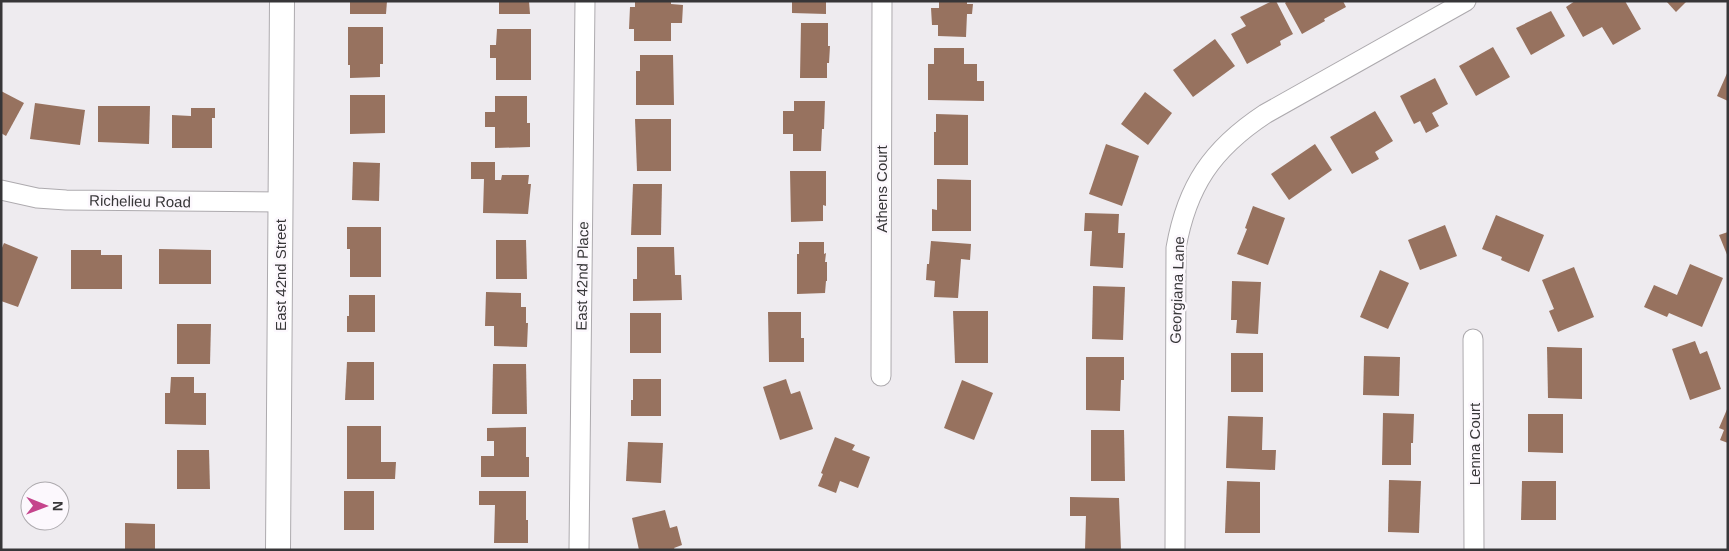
<svg xmlns="http://www.w3.org/2000/svg" width="1729" height="551" viewBox="0 0 1729 551" font-family="Arial,sans-serif">
  <rect width="100%" height="100%" fill="#eeebef"/>
  <!-- building -->
  <g fill="#97725f">
    <path d="M350,1H387L386,14H350Z"/>
    <path d="M499,1H529L530,14H499Z"/>
    <path d="M635,1H671V4L683,5L682,23H671V41H634V29H629L630,7H635Z"/>
    <path d="M792,1H826V14L792,13Z"/>
    <path d="M939,1H967V4H973L972,14H967L966,37L938,36V25H932L931,8H939Z"/>
    <path d="M1272,1H1276L1293,34L1280,41L1281,45L1247,64L1231,34L1246,26L1240,17Z"/>
    <path d="M1287,1H1343L1346,7L1324,19L1325,21L1302,34L1285,3Z"/>
    <path d="M1575,1H1625L1641,29L1613,45L1602,27L1583,37L1566,7Z"/>
    <path d="M1666,1H1687L1676,12Z"/>
    <path d="M1551,11L1565,36L1531,55L1516,28Z"/>
    <path d="M801,23H828V46H830L829,63H827V78H800Z"/>
    <path d="M348,27H383V64H380V77L350,78V65H348Z"/>
    <path d="M497,29H531V80H496V58H490V45H496Z"/>
    <path d="M1215,39L1235,66L1193,97L1173,70Z"/>
    <path d="M1493,47L1510,77L1476,96L1459,66Z"/>
    <path d="M934,48H964V64H977V81H984V101L928,100V64H934Z"/>
    <path d="M640,55H673L674,105H636V71H640Z"/>
    <path d="M1728,71V101L1717,96Z"/>
    <path d="M1435,78L1448,104L1432,113L1439,126L1426,133L1420,121L1414,124L1400,96Z"/>
    <path d="M1,91L24,103L6,136L1,133Z"/>
    <path d="M1145,92L1172,113L1148,145L1121,124Z"/>
    <path d="M350,95H385V133L350,134Z"/>
    <path d="M495,96H527V123H530V147L495,148V127H485V112H495Z"/>
    <path d="M794,101H825L824,129H822L821,151H793V134H783V111H794Z"/>
    <path d="M35,103L85,110L80,145L30,139Z"/>
    <path d="M98,106H150L149,144L98,142Z"/>
    <path d="M191,108H215V118H212V148H172V115L191,116Z"/>
    <path d="M1375,111L1393,141L1375,152L1379,159L1352,174L1330,137Z"/>
    <path d="M936,114L968,115V165H934V132H936Z"/>
    <path d="M635,119H671V171H637Z"/>
    <path d="M1106,144L1139,156L1122,206L1089,194Z"/>
    <path d="M1315,144L1332,170L1289,200L1271,174Z"/>
    <path d="M353,162L380,163L379,201L352,200Z"/>
    <path d="M471,162H495V180H501L502,175H529L528,184H531L528,214L483,213L484,179H471Z"/>
    <path d="M790,171H826V206L823,205V221L791,222Z"/>
    <path d="M937,179L971,180V231H932V209L937,210Z"/>
    <path d="M633,184H662L661,235H631Z"/>
    <path d="M1253,206L1285,218L1268,265L1237,254L1247,229L1245,228Z"/>
    <path d="M1085,213L1119,214L1118,233H1125L1123,268L1090,266L1092,231H1084Z"/>
    <path d="M1496,215L1544,235L1529,272L1501,260L1502,257L1482,249Z"/>
    <path d="M1445,225L1457,256L1420,270L1408,240Z"/>
    <path d="M347,227H381V277H350V249H347Z"/>
    <path d="M1728,232V257L1719,235Z"/>
    <path d="M496,240H526L527,279H496Z"/>
    <path d="M931,241L971,244L970,260L961,259L958,298L934,297L935,281L926,280L927,264H929Z"/>
    <path d="M799,242H824V254L826,253L825,262H827V281H826L825,293L797,294V254H799Z"/>
    <path d="M4,243L38,257L18,307L1,301V250Z"/>
    <path d="M637,247H674L675,275H681L682,300L633,301V279H637Z"/>
    <path d="M159,249L211,250V284H159Z"/>
    <path d="M71,250H101V255H122V289H71Z"/>
    <path d="M1690,264L1723,278L1702,327L1669,313L1667,317L1644,307L1654,285L1677,295Z"/>
    <path d="M1574,267L1594,317L1558,332L1549,311L1554,309L1542,280Z"/>
    <path d="M1380,270L1409,283L1388,329L1360,317Z"/>
    <path d="M1232,281L1261,282L1258,334L1236,333L1237,320H1231Z"/>
    <path d="M1093,286L1125,287L1123,340L1092,339Z"/>
    <path d="M486,292L521,293V307H526V323H528L527,347L494,346V326H485Z"/>
    <path d="M349,295H375V332H347V316H349Z"/>
    <path d="M953,311H988V363H955Z"/>
    <path d="M768,312H801V338H804V362H769Z"/>
    <rect x="630" y="313" width="31" height="40"/>
    <path d="M177,324H211L210,364H177Z"/>
    <path d="M1695,341L1700,354L1707,351L1721,389L1690,400L1672,349Z"/>
    <path d="M1547,347L1582,348V399L1548,398Z"/>
    <rect x="1231" y="353" width="32" height="39"/>
    <path d="M1364,356L1400,357L1399,396L1363,395Z"/>
    <path d="M1086,357H1124V380H1121L1120,411L1086,410Z"/>
    <path d="M347,362H374V400H345Z"/>
    <path d="M493,364H526L527,414H492Z"/>
    <path d="M171,377H194V393H206V425L165,424V393H170Z"/>
    <path d="M633,379H661V416H631V400H633Z"/>
    <path d="M786,379L791,394L800,391L813,429L780,440L763,387Z"/>
    <path d="M962,380L993,393L974,440L944,428Z"/>
    <path d="M1728,407V443L1720,440L1724,430L1719,428Z"/>
    <path d="M1383,413L1414,414L1413,443H1411V465H1382Z"/>
    <path d="M1528,414H1563V453L1528,452Z"/>
    <path d="M1228,416L1263,417L1262,450H1276L1275,470L1226,468Z"/>
    <path d="M347,426H381V462H396L395,479H347Z"/>
    <path d="M526,427V457H529V477H481V456H494V441H487V428Z"/>
    <path d="M1091,430H1124L1125,481H1091Z"/>
    <path d="M835,437L855,445L852,450L870,457L858,488L840,481L836,493L818,486L823,474L821,473Z"/>
    <path d="M628,442L663,443L661,483L626,481Z"/>
    <path d="M177,450H209L210,489H177Z"/>
    <path d="M1389,480L1421,481L1419,533L1388,532Z"/>
    <path d="M1227,481L1260,482V533H1225Z"/>
    <path d="M1522,481H1556V520H1521Z"/>
    <rect x="344" y="491" width="30" height="39"/>
    <path d="M479,491H526V520H528V543H494L495,505H479Z"/>
    <path d="M1070,497L1119,498L1121,550H1085L1086,516H1070Z"/>
    <path d="M665,510L670,528L677,526L682,545L674,548L675,550H639L632,518Z"/>
    <path d="M125,523L155,524V550H125Z"/>
  </g>
  <g fill="none" stroke-linecap="round" stroke-linejoin="round">
    <!-- minor casing -->
    <g stroke="#adaaae" stroke-width="21">
      <g id="minor">
        <path d="M1,190L37,198L66,200L280,202"/>
        <path d="M1473,339L1474,550"/>
        <path d="M881,376L882,1"/>
        <path d="M579,550L585,1"/>
        <path d="M1175,550L1176,248C1187,186 1212,149 1265,114L1466,1"/>
      </g>
    </g>
    <!-- tertiary casing -->
    <g stroke="#adaaae" stroke-width="26">
      <path id="tertiary" d="M278,550L282,1"/>
    </g>
    <!-- minor -->
    <use href="#minor" stroke="#fff" stroke-width="19"/>
    <!-- tertiary -->
    <use href="#tertiary" stroke="#fff" stroke-width="24"/>
  </g>
  <g text-anchor="middle" dominant-baseline="central" stroke-width="5" stroke-linejoin="round" paint-order="stroke">
    <!-- street labels -->
    <g font-size="15" fill="#373638" stroke="#fcf8fd">
      <text transform="translate(881 189) rotate(-90)">Athens Court</text>
      <text transform="translate(140 201) rotate(1)">Richelieu Road</text>
      <text transform="translate(280 275) rotate(-90)">East 42nd Street</text>
      <text transform="translate(582 276) rotate(-89)">East 42nd Place</text>
      <text transform="translate(1177 290) rotate(-88)">Georgiana Lane</text>
      <text transform="translate(1474 444) rotate(-90)">Lenna Court</text>
    </g>
  </g>
  <!-- border -->
  <rect width="1729" height="551" fill="none" stroke="#373638" stroke-width="5"/>
  <!-- north arrow -->
  <g transform="translate(45 506) rotate(91)"><circle r="24" fill="#fcf8fd" stroke="#adaaae"/>
  <path d="M0-4L9 19L0 12L-9 19Z" fill="#c5448c"/>
  <text y="-8" font-size="14" font-weight="bold" text-anchor="middle" fill="#373638">N</text>
  </g>
</svg>
